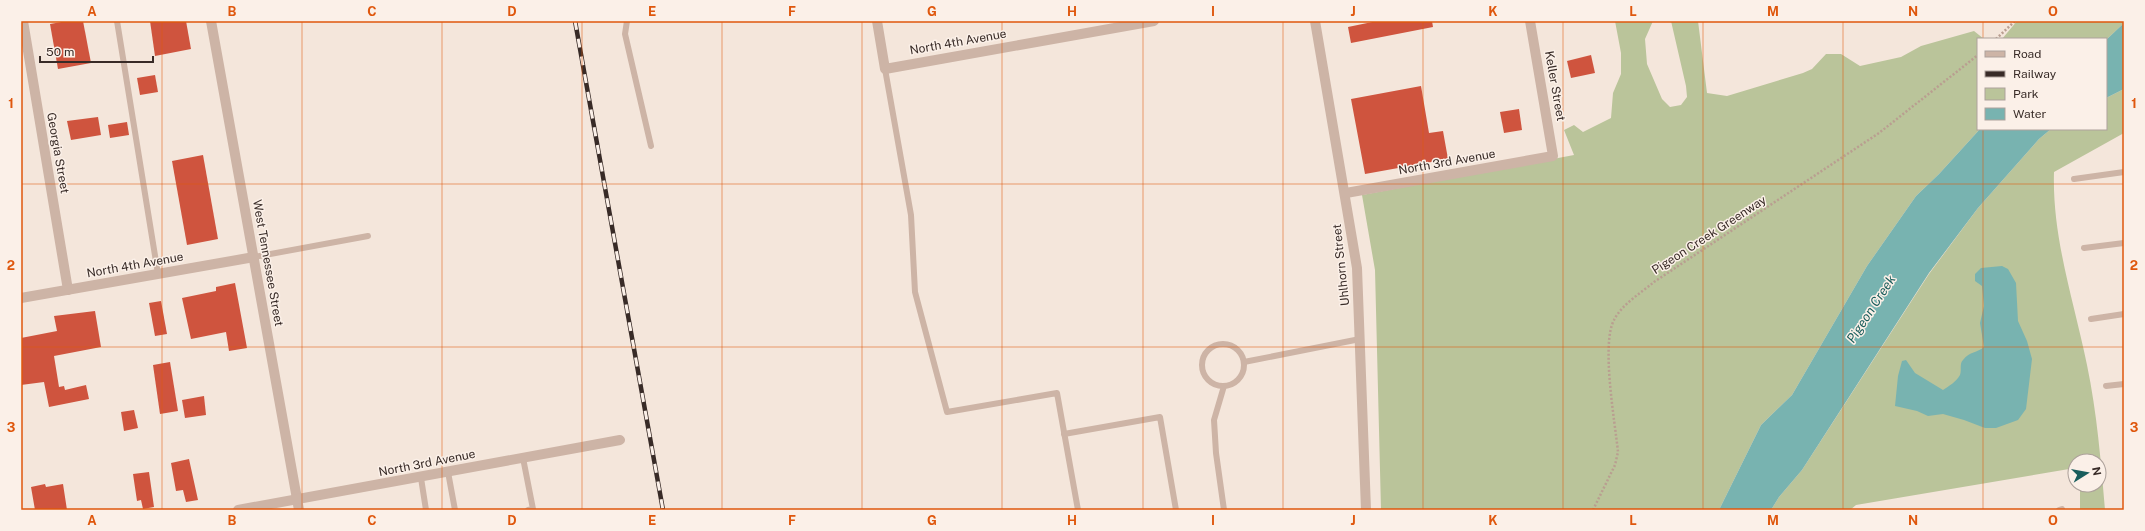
<svg xmlns="http://www.w3.org/2000/svg" width="2145" height="531" viewBox="0 0 2145 531" font-family="'Public Sans',sans-serif">
  <rect width="100%" height="100%" fill="#f4e6db"/>
  <!-- green -->
  <g fill="#bac49a">
    <path d="M1615,21H1653L1645,39L1647,64L1662,99L1670,107L1681,105L1687,97L1686,86L1671,21H1698L1707,93L1727,96L1803,73L1812,69L1826,54H1841L1860,66L1901,57L1921,46L1974,31L1984,39H1978V129H1980L1939,174L1916,196L1867,266L1792,395L1761,425L1719,510H1381L1375,270L1362,195L1574,155L1564,130L1574,125L1583,132L1611,118L1613,93L1621,74V53Z"/>
    <path d="M2017,21H2124V23L2106,40L2002,39Z"/>
    <path d="M2124,89V133L2054,172C2052,238 2074,301 2087,365C2097,413 2101,462 2105,510H2080V485H2099V461H2075V468L1856,505L1850,510H1771L1779,497L1802,470L1929,274L1978,208L2039,139L2051,129H2106V98Z"/>
  </g>
  <!-- water -->
  <g fill="#78b3b0">
    <path d="M2124,23V89L2106,98V40Z"/>
    <path d="M1980,129H2051L2039,139L1978,208L1929,273L1802,470L1779,497L1771,510H1719L1761,425L1792,395L1867,266L1916,196L1939,174Z"/>
    <path d="M2002,266L2008,269L2016,283L2018,321L2027,341L2032,359L2026,409L2018,420L1996,428H1985L1964,420L1943,414L1928,416L1917,411L1895,406L1898,376L1902,361L1906,360L1915,373L1943,390C1949,386 1956,382 1960,375C1962,370 1959,364 1963,360C1970,351 1977,353 1984,347L1980,323L1984,306L1982,286L1975,281V274L1981,268Z"/>
  </g>
  <!-- building -->
  <g fill="#cf543e">
    <path d="M67,21H83L91,63L58,69L50,24Z"/>
    <path d="M150,21H186L191,49L155,56Z"/>
    <path d="M1377,21H1432L1433,27L1351,43L1348,27Z"/>
    <path d="M1591,55L1595,73L1571,78L1567,61Z"/>
    <path d="M155,75L158,92L140,95L137,78Z"/>
    <path d="M1421,86L1429,133L1443,131L1448,159L1365,174L1351,99Z"/>
    <path d="M1519,109L1522,130L1504,133L1500,112Z"/>
    <path d="M98,117L101,135L71,140L67,121Z"/>
    <path d="M127,122L129,135L110,138L108,125Z"/>
    <path d="M203,155L218,239L187,245L172,161Z"/>
    <path d="M235,283L247,348L229,351L226,332L191,339L182,298L216,291V287Z"/>
    <path d="M161,301L167,334L155,336L149,303Z"/>
    <path d="M95,311L101,347L54,356L59,387L64,386L65,390L86,385L89,399L49,407L44,382L21,385V338L57,331L54,316Z"/>
    <path d="M170,362L178,411L160,414L153,365Z"/>
    <path d="M204,396L206,415L185,418L182,400Z"/>
    <path d="M134,410L138,428L124,431L121,412Z"/>
    <path d="M189,459L198,500L186,502L183,490L176,491L171,463Z"/>
    <path d="M149,472L154,507L143,509L141,500L137,501L133,474Z"/>
    <path d="M45,484L46,487L63,484L67,510H35L31,487Z"/>
  </g>
  <g fill="none" stroke-linecap="round" stroke-linejoin="round">
    <!-- path -->
    <g stroke="#b99e90" stroke-width="2.5" stroke-dasharray="2 2" stroke-linecap="butt">
      <path d="M1996,39L2015,21"/>
      <path d="M1593,510L1615,465L1618,452C1615,422 1601,344 1614,320C1622,304 1641,293 1654,282L1879,133L1978,55"/>
    </g>
    <!-- service -->
    <g stroke="#cdb4a6" stroke-width="6">
      <path d="M117,21L158,274"/>
      <path d="M627,21L625,34L651,146"/>
      <path d="M885,69L911,215L915,292L947,412L1057,393L1078,510"/>
      <path d="M2074,179L2124,172"/>
      <path d="M2084,248L2124,243"/>
      <path d="M254,257L368,236"/>
      <path d="M2091,319L2124,314"/>
      <circle cx="1223" cy="365" r="21"/>
      <path d="M1244,362L1360,339"/>
      <path d="M1224,386L1214,420L1216,453L1224,510"/>
      <path d="M2106,386L2124,384"/>
      <path d="M1064,434L1160,417L1176,510"/>
      <path d="M523,458L533,509L528,510"/>
      <path d="M448,472L455,510"/>
      <path d="M421,478L426,510"/>
      <path d="M2059,510L2062,509"/>
    </g>
    <!-- minor -->
    <g stroke="#cdb4a6" stroke-width="10">
      <path d="M23,21L68,290"/>
      <path d="M211,21L299,510"/>
      <path d="M877,21L885,69L1154,21"/>
      <path d="M1315,21L1357,268L1366,510"/>
      <path d="M1346,193L1553,156L1530,21"/>
      <path d="M21,298L254,257"/>
      <path d="M238,510L620,440"/>
    </g>
    <!-- rail casing -->
    <g stroke="#382b27" stroke-width="4.5">
      <path id="rail" d="M575,21L663,510"/>
    </g>
    <!-- rail -->
    <use href="#rail" stroke="#fbf0e8" stroke-width="3" stroke-dasharray="9" stroke-linecap="butt"/>
  </g>
  <!-- grid -->
  <path fill="none" stroke="#df570d" stroke-width="1" stroke-opacity="0.55" d="M162,21V510M302,21V510M442,21V510M582,21V510M722,21V510M862,21V510M1002,21V510M1143,21V510M1283,21V510M1423,21V510M1563,21V510M1703,21V510M1843,21V510M1983,21V39M1983,129V510M21,184H2124M21,347H2124"/>
  <g text-anchor="middle" dominant-baseline="central" stroke-width="3" stroke-linejoin="round" paint-order="stroke">
    <!-- street labels -->
    <g font-size="12" fill="#382b27" stroke="#fbf0e8">
      <text transform="translate(958 42) rotate(-10)">North 4th Avenue</text>
      <text transform="translate(1555 86) rotate(80)">Keller Street</text>
      <text transform="translate(58 153) rotate(80)">Georgia Street</text>
      <text transform="translate(1447 162) rotate(-10)">North 3rd Avenue</text>
      <text transform="translate(1709 235) rotate(-33)">Pigeon Creek Greenway</text>
      <text transform="translate(268 263) rotate(80)">West Tennessee Street</text>
      <text transform="translate(135 265) rotate(-10)">North 4th Avenue</text>
      <text transform="translate(1341 265) rotate(-96)">Uhlhorn Street</text>
      <text transform="translate(427 463) rotate(-11)">North 3rd Avenue</text>
    </g>
    <!-- water labels -->
    <g font-size="13" font-style="italic" fill="#195d5c" stroke="#fbf0e8">
      <text transform="translate(1871 309) rotate(-57)">Pigeon Creek</text>
    </g>
  </g>
  <!-- border -->
  <rect width="2145" height="531" fill="none" stroke="#fbf0e8" stroke-width="44"/>
  <!-- legend -->
  <rect x="1977" y="38" width="130" height="92" fill="#fbf0e8" stroke="#ada19b"/>
  <rect x="1985" y="51" width="20" height="6" fill="#cdb4a6" stroke="#ada19b"/>
  <text x="2013" y="58" font-size="12" fill="#382b27">Road</text>
  <rect x="1985" y="71" width="20" height="6" fill="#382b27" stroke="#ada19b"/>
  <text x="2013" y="78" font-size="12" fill="#382b27">Railway</text>
  <rect x="1985" y="88" width="20" height="12" fill="#bac49a" stroke="#ada19b"/>
  <text x="2013" y="98" font-size="12" fill="#382b27">Park</text>
  <rect x="1985" y="108" width="20" height="12" fill="#78b3b0" stroke="#ada19b"/>
  <text x="2013" y="118" font-size="12" fill="#382b27">Water</text>
  <!-- north arrow -->
  <g transform="translate(2087 473) rotate(79)"><circle r="19" fill="#fbf0e8" stroke="#ada19b"/>
  <path d="M0-3L7 15L0 10L-7 15Z" fill="#195d5c"/>
  <text y="-6" font-size="11" font-weight="bold" text-anchor="middle" fill="#382b27">N</text>
  </g>
  <!-- scale -->
  <path d="M40 56v6h113v-6" fill="none" stroke="#382b27" stroke-width="2"/>
  <text x="46" y="56" font-size="12" fill="#382b27" stroke="#fbf0e8" stroke-width="3" paint-order="stroke">50 m</text>
  <rect x="22" y="22" width="2101" height="487" fill="none" stroke="#df570d" stroke-width="1.5"/>
  <g font-size="13" text-anchor="middle" font-weight="bold" fill="#df570d">
    <text x="92" y="16">A</text>
    <text x="232" y="16">B</text>
    <text x="372" y="16">C</text>
    <text x="512" y="16">D</text>
    <text x="652" y="16">E</text>
    <text x="792" y="16">F</text>
    <text x="932" y="16">G</text>
    <text x="1072" y="16">H</text>
    <text x="1213" y="16">I</text>
    <text x="1353" y="16">J</text>
    <text x="1493" y="16">K</text>
    <text x="1633" y="16">L</text>
    <text x="1773" y="16">M</text>
    <text x="1913" y="16">N</text>
    <text x="2053" y="16">O</text>
    <text x="11" y="108">1</text>
    <text x="2134" y="108">1</text>
    <text x="11" y="270">2</text>
    <text x="2134" y="270">2</text>
    <text x="11" y="432">3</text>
    <text x="2134" y="432">3</text>
    <text x="92" y="525">A</text>
    <text x="232" y="525">B</text>
    <text x="372" y="525">C</text>
    <text x="512" y="525">D</text>
    <text x="652" y="525">E</text>
    <text x="792" y="525">F</text>
    <text x="932" y="525">G</text>
    <text x="1072" y="525">H</text>
    <text x="1213" y="525">I</text>
    <text x="1353" y="525">J</text>
    <text x="1493" y="525">K</text>
    <text x="1633" y="525">L</text>
    <text x="1773" y="525">M</text>
    <text x="1913" y="525">N</text>
    <text x="2053" y="525">O</text>
  </g>
</svg>
